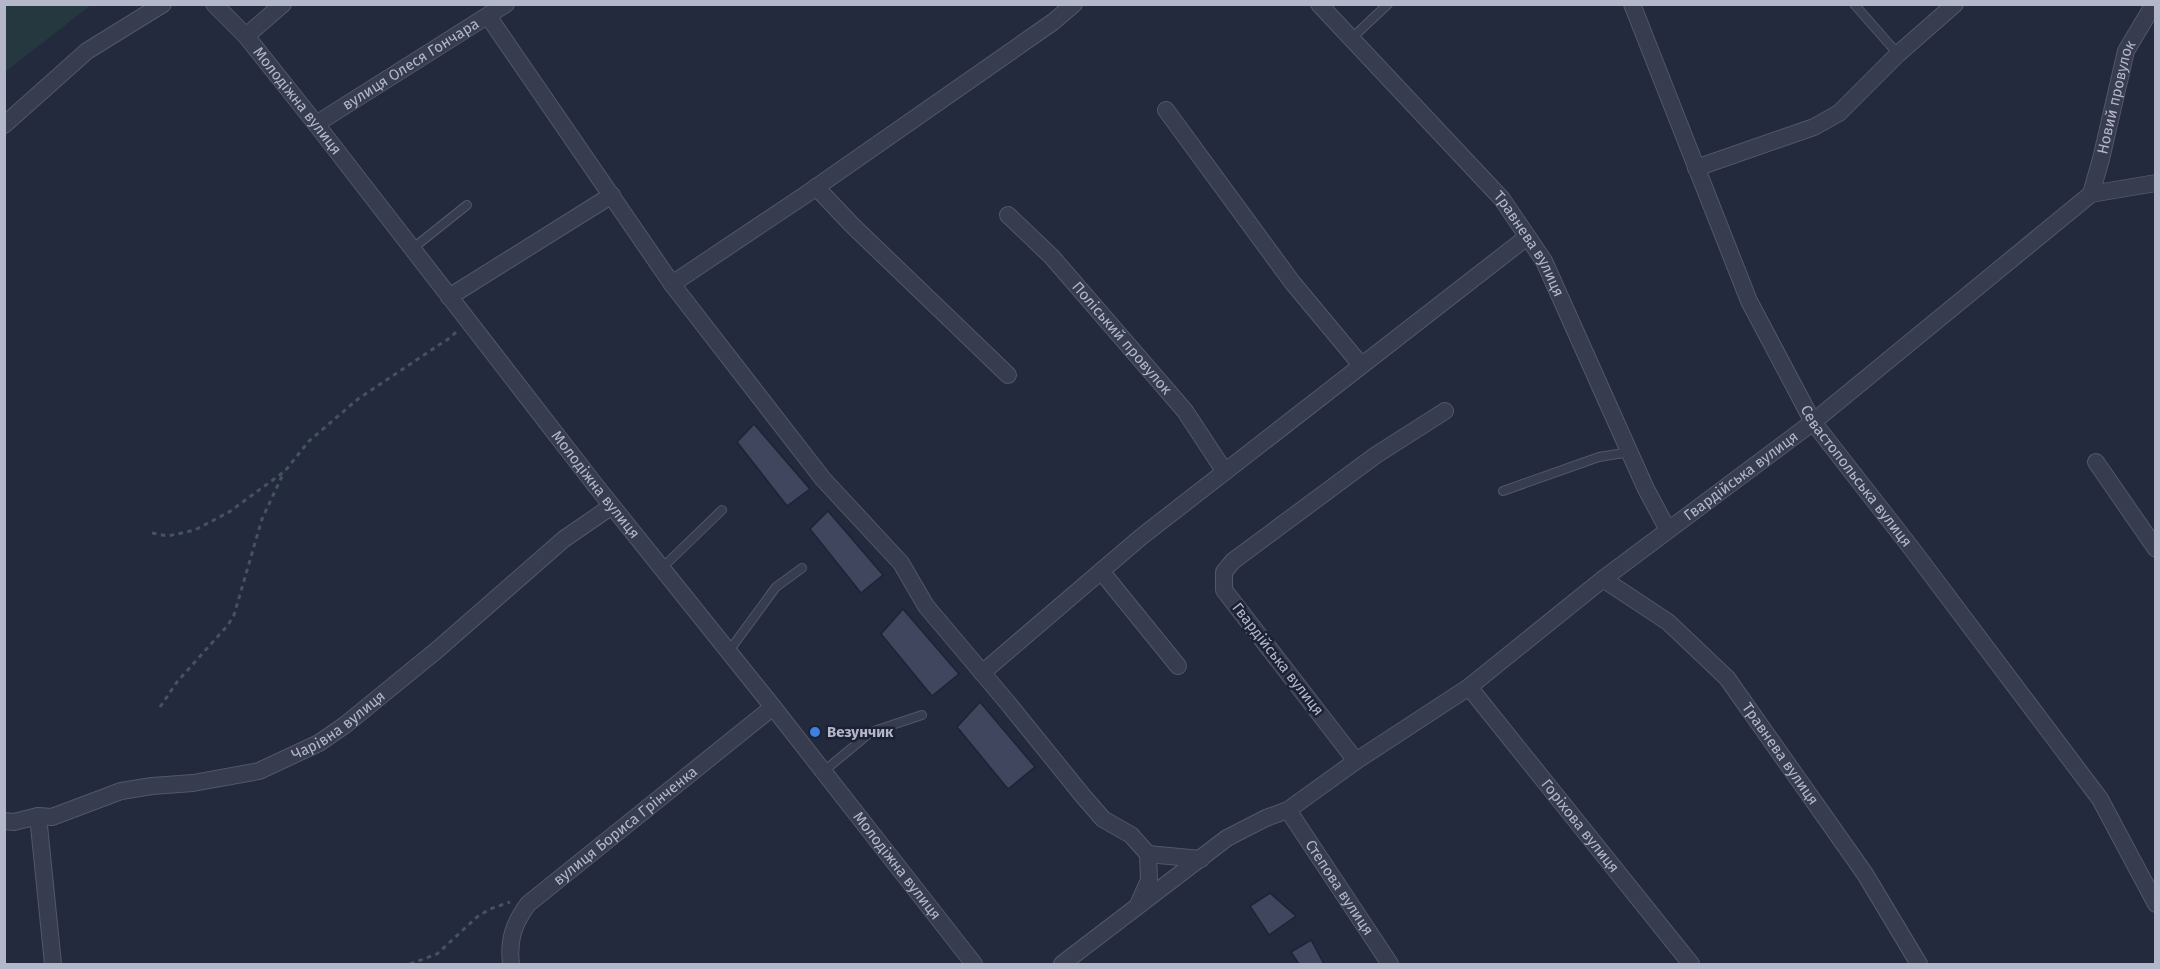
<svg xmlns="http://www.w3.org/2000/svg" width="2160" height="969" viewBox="0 0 2160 969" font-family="'Fira Sans',sans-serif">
  <rect width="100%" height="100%" fill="#232a3e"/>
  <!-- green -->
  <path fill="#25373f" d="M5,4H91V5L5,72Z"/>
  <!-- building -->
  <g fill="#3f465e" stroke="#1e2335" stroke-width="1.5">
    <path d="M754,424L810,489L787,506L737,442Z"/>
    <path d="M828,511L883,575L861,593L810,529Z"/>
    <path d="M903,609L959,674L932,696L881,634Z"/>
    <path d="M980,702L1035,767L1008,789L957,727Z"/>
    <path d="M1270,893L1296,916L1269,935L1250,906Z"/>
    <path d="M1311,940L1324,964H1299L1291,952Z"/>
  </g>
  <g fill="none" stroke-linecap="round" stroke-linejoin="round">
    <!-- lane casing -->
    <g stroke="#525769" stroke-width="10">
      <g id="lane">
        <path d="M1854,4L1898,54"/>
        <path d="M1352,38L1388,4"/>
        <path d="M412,249L467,205"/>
        <path d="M1503,491L1599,457L1630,452"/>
        <path d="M662,568L722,510"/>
        <path d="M729,651L776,587L802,568"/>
        <path d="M824,771L871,732L922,715"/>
      </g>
    </g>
    <!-- street casing -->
    <g stroke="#525769" stroke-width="18">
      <g id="street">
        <path id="s1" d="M214,4L246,36L316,124L596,486L773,707L974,964"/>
        <path id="s2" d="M1319,4L1502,199L1544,261L1646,489L1668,530"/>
        <path id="s3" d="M1632,4L1749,301L1813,422L1912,549L2100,799L2156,904"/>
        <path d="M488,16L672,284L823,479L901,563L926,606L1007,702L1083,796L1103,819L1131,835L1148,854L1149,880L1138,905"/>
        <path d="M246,36L283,4"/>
        <path d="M1166,110L1292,282L1361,365"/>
        <path id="s4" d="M316,124L506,4"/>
        <path d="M4,125L87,51L163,4"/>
        <path d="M1696,168L1814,127L1839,113L1898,54L1955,4"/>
        <path d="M816,187L852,225L1008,375"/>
        <path id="s5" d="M2091,194L2101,159L2126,51L2154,4"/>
        <path id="s6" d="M1008,215L1052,257L1185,411L1225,472"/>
        <path d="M672,284L805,195L1053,22L1074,4"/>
        <path d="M449,297L612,195"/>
        <path d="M2096,462L2156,549"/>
        <path d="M1101,571L1178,666"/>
        <path id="s7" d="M1603,579L1668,622L1727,678L1865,874L1919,964"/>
        <path d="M982,673L1141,537L1527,237"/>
        <path id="s8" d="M1469,687L1691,964"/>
        <path d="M1356,761L1224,590V572L1233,561L1376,455L1445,411"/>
        <path id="s9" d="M1288,810L1390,964"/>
        <path d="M38,816L53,964"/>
        <path id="s10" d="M4,821L14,822L38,816L52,817L121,791L152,786L193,783L259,771L319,743L345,725L437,650L564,539L612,506"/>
        <path d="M1148,854L1201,859"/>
        <path id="s11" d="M511,964C508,940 514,923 528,904L773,707"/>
        <path id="s12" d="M1062,964L1227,838L1266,818L1288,810L1356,761L1469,687L1603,579L1813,422L2091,194L2156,183"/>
      </g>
    </g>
    <!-- path -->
    <g stroke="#43545c" stroke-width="3" stroke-dasharray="4.5 4.5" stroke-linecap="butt">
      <path d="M152,533L168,536L195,530L229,512L285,471L309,441L358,399L451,337L457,331"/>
      <path d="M160,707L177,682L228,625L234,615L262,519L284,472"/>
      <path d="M410,964L437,954L477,917L490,909L510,902"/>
    </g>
    <!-- lane -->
    <use href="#lane" stroke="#373c4e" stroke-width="8"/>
    <!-- street -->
    <use href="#street" stroke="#373c4e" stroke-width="16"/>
  </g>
  <!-- markers -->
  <circle fill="#3f7fe0" stroke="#1c2133" stroke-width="2" cx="815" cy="732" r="6"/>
  <g text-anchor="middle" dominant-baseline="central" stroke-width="5" stroke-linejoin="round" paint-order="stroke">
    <!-- street labels -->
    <g font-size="15" fill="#b3b7c9" stroke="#1c2133">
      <text stroke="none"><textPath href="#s4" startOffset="112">вулиця Олеся Гончара</textPath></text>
      <text stroke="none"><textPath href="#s5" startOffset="100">Новий провулок</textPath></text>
      <text stroke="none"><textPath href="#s1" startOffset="128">Молодіжна вулиця</textPath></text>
      <text stroke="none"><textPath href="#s2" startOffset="320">Травнева вулиця</textPath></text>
      <text stroke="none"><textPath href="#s6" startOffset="168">Поліський провулок</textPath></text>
      <text stroke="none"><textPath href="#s3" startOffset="525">Севастопольська вулиця</textPath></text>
      <text stroke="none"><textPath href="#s12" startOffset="838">Гвардійська вулиця</textPath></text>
      <text stroke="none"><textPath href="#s1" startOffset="614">Молодіжна вулиця</textPath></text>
      <text transform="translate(1278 659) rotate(52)">Гвардійська вулиця</text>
      <text stroke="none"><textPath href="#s10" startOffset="354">Чарівна вулиця</textPath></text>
      <text stroke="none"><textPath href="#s7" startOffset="252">Травнева вулиця</textPath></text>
      <text stroke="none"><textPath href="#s11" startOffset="189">вулиця Бориса Грінченка</textPath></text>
      <text stroke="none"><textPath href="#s8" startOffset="178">Горіхова вулиця</textPath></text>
      <text stroke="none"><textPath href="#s1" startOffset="1100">Молодіжна вулиця</textPath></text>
      <text stroke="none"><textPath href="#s9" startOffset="93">Степова вулиця</textPath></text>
    </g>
    <!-- poi labels -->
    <g font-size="15" font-weight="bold" fill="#b3b7c9" stroke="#1c2133" text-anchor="start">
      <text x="827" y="732">Везунчик</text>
    </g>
  </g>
  <!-- border -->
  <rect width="2160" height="969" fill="none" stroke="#b3b7c9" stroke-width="12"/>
</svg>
